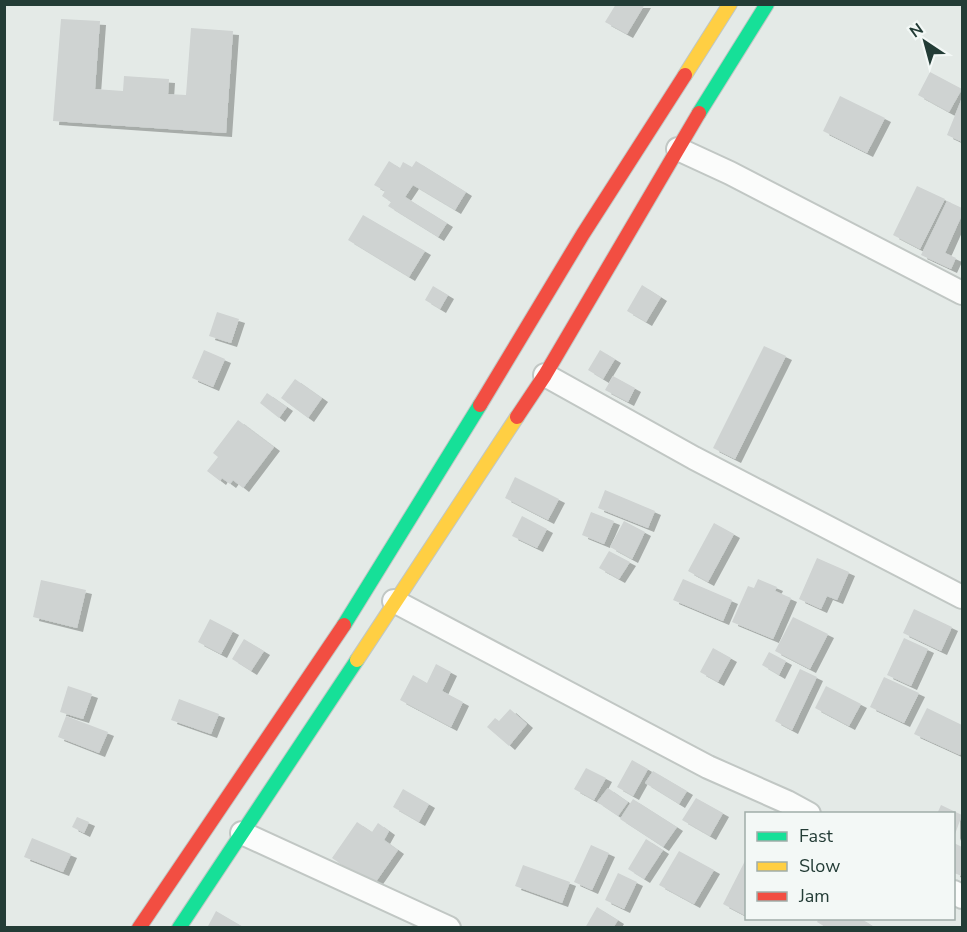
<svg xmlns="http://www.w3.org/2000/svg" width="967" height="932" viewBox="0 0 967 932" font-family="'Nunito Sans',sans-serif">
  <defs>
    <filter id="shadow"><feDropShadow dx="6" dy="4" stdDeviation="0" flood-color="#0004"/></filter>
  </defs>
  <rect width="100%" height="100%" fill="#e4eae7"/>
  <!-- building -->
  <g fill="#cfd3d2" filter="url(#shadow)">
    <path d="M616,4H645L627,34L605,22Z"/>
    <path d="M61,19L100,21L95,89L123,91L124,76L169,79L168,94L186,95L191,28L233,31L226,133L53,121Z"/>
    <path d="M930,72L962,89L949,112L918,95Z"/>
    <path d="M840,96L885,118L867,153L823,131Z"/>
    <path d="M962,98V142L947,135Z"/>
    <path d="M389,161L400,168L403,162L412,167L416,161L466,192L455,210L413,185L405,197L447,223L438,237L388,206L391,202L382,196L385,191L374,185Z"/>
    <path d="M917,186L945,199L920,249L893,235Z"/>
    <path d="M947,201L962,208V215L945,253L956,258L951,269L921,255Z"/>
    <path d="M363,215L425,251L409,277L348,240Z"/>
    <path d="M642,285L661,297L646,322L627,311Z"/>
    <path d="M433,286L448,295L440,309L425,300Z"/>
    <path d="M217,312L239,319L231,343L209,336Z"/>
    <path d="M764,346L786,356L735,459L713,448Z"/>
    <path d="M204,350L225,359L213,387L192,378Z"/>
    <path d="M600,350L615,359L603,379L588,370Z"/>
    <path d="M613,376L635,388L628,402L605,390Z"/>
    <path d="M295,379L322,398L308,418L281,398Z"/>
    <path d="M267,393L287,407L279,418L260,403Z"/>
    <path d="M238,420L274,447L243,488L233,480L230,484L222,478L220,481L207,471L218,457L213,453Z"/>
    <path d="M515,477L559,499L548,520L505,498Z"/>
    <path d="M605,490L655,511L648,528L598,508Z"/>
    <path d="M591,512L614,521L604,544L582,535Z"/>
    <path d="M522,516L547,529L537,548L512,536Z"/>
    <path d="M624,521L645,532L632,559L610,547Z"/>
    <path d="M714,523L734,534L708,582L688,571Z"/>
    <path d="M609,551L630,562L619,579L599,568Z"/>
    <path d="M817,558L849,572L837,600L827,596L821,609L799,599Z"/>
    <path d="M683,579L732,600L723,621L673,600Z"/>
    <path d="M758,579L777,587L775,591L791,598L773,639L732,622L748,586L754,588Z"/>
    <path d="M41,580L86,590L77,628L33,617Z"/>
    <path d="M914,609L952,627L941,651L903,633Z"/>
    <path d="M793,617L828,634L810,669L775,651Z"/>
    <path d="M210,619L233,631L221,654L198,642Z"/>
    <path d="M904,638L928,649L911,686L887,675Z"/>
    <path d="M244,639L264,651L251,671L232,659Z"/>
    <path d="M713,648L731,658L718,682L700,672Z"/>
    <path d="M769,652L786,661L779,675L762,665Z"/>
    <path d="M436,664L451,672L442,691L463,702L451,727L400,700L413,675L427,683Z"/>
    <path d="M800,669L817,677L792,730L775,721Z"/>
    <path d="M884,677L919,693L904,723L870,707Z"/>
    <path d="M68,686L92,694L83,719L60,712Z"/>
    <path d="M826,686L861,704L849,726L815,708Z"/>
    <path d="M179,699L219,714L211,734L171,720Z"/>
    <path d="M927,708L962,725V749L960,755L914,734Z"/>
    <path d="M510,709L527,724L509,746L487,727L495,718L499,721Z"/>
    <path d="M66,716L108,732L99,753L58,737Z"/>
    <path d="M632,760L648,769L633,796L617,787Z"/>
    <path d="M586,768L606,778L594,800L574,789Z"/>
    <path d="M653,771L687,791L679,804L645,783Z"/>
    <path d="M608,788L628,802L618,816L597,802Z"/>
    <path d="M403,789L429,804L419,822L393,807Z"/>
    <path d="M696,798L723,813L710,836L682,820Z"/>
    <path d="M633,799L677,827L663,847L620,819Z"/>
    <path d="M941,805L962,815L954,837V814H937Z"/>
    <path d="M77,817L89,822L84,833L72,827Z"/>
    <path d="M357,822L372,832L378,823L389,831L384,840L398,850L373,886L332,858Z"/>
    <path d="M32,838L71,854L63,872L24,857Z"/>
    <path d="M646,839L663,850L644,879L628,869Z"/>
    <path d="M954,843L962,847V876L954,873Z"/>
    <path d="M591,845L609,853L592,890L574,882Z"/>
    <path d="M679,851L714,870L694,904L659,885Z"/>
    <path d="M746,859V916L723,904Z"/>
    <path d="M523,865L570,882L562,903L515,886Z"/>
    <path d="M618,873L637,882L624,909L605,900Z"/>
    <path d="M597,907L618,920L613,928H585Z"/>
    <path d="M216,911L245,928H207Z"/>
    <path d="M819,918H860L876,928H827L817,922Z"/>
  </g>
  <g fill="none" stroke-linecap="round" stroke-linejoin="round">
    <!-- street casing -->
    <g stroke="#c1c7c4" stroke-width="26">
      <g id="street">
        <path d="M678,149L730,173L962,293"/>
        <path d="M545,375L694,458L962,597"/>
        <path d="M394,601L708,767L787,802L809,814"/>
        <path d="M242,833L449,928"/>
        <path d="M954,892L962,897"/>
      </g>
    </g>
    <!-- fast casing -->
    <g stroke="#c0c7c4" stroke-width="16">
      <g id="fast">
        <path d="M699,113L767,4"/>
        <path d="M344,625L480,405"/>
        <path d="M179,928L357,660"/>
      </g>
    </g>
    <!-- slow casing -->
    <g stroke="#c0c7c4" stroke-width="16">
      <g id="slow">
        <path d="M685,75L730,4"/>
        <path d="M357,660L517,417"/>
      </g>
    </g>
    <!-- jam casing -->
    <g stroke="#c0c7c4" stroke-width="16">
      <g id="jam">
        <path d="M480,405L583,234L685,75"/>
        <path d="M517,417L545,375L699,113"/>
        <path d="M139,928L344,625"/>
      </g>
    </g>
    <!-- street -->
    <use href="#street" stroke="#fbfcfb" stroke-width="22"/>
    <!-- fast -->
    <use href="#fast" stroke="#16e098" stroke-width="14"/>
    <!-- slow -->
    <use href="#slow" stroke="#ffcf43" stroke-width="14"/>
    <!-- jam -->
    <use href="#jam" stroke="#f24e42" stroke-width="14"/>
  </g>
  <!-- border -->
  <rect width="967" height="932" fill="none" stroke="#233c36" stroke-width="12"/>
  <!-- legend -->
  <rect x="745" y="812" width="210" height="108" fill="#f3f8f6" stroke="#a0ada9" stroke-width="1.5"/>
  <rect x="757" y="832" width="30" height="9" fill="#16e098" stroke="#a0ada9" stroke-width="1.5"/>
  <text x="799" y="842" font-size="18" fill="#233c36">Fast</text>
  <rect x="757" y="862" width="30" height="9" fill="#ffcf43" stroke="#a0ada9" stroke-width="1.5"/>
  <text x="799" y="872" font-size="18" fill="#233c36">Slow</text>
  <rect x="757" y="892" width="30" height="9" fill="#f24e42" stroke="#a0ada9" stroke-width="1.5"/>
  <text x="799" y="902" font-size="18" fill="#233c36">Jam</text>
  <!-- north arrow -->
  <g transform="translate(925 42) rotate(324)" stroke="#f3f8f6" stroke-width="4.5" paint-order="stroke">
  <path d="M0-4.5L10 22L0 15L-10 22Z" fill="#233c36"/>
  <text y="-9" font-size="16" font-weight="bold" text-anchor="middle" fill="#233c36">N</text>
  </g>
</svg>
